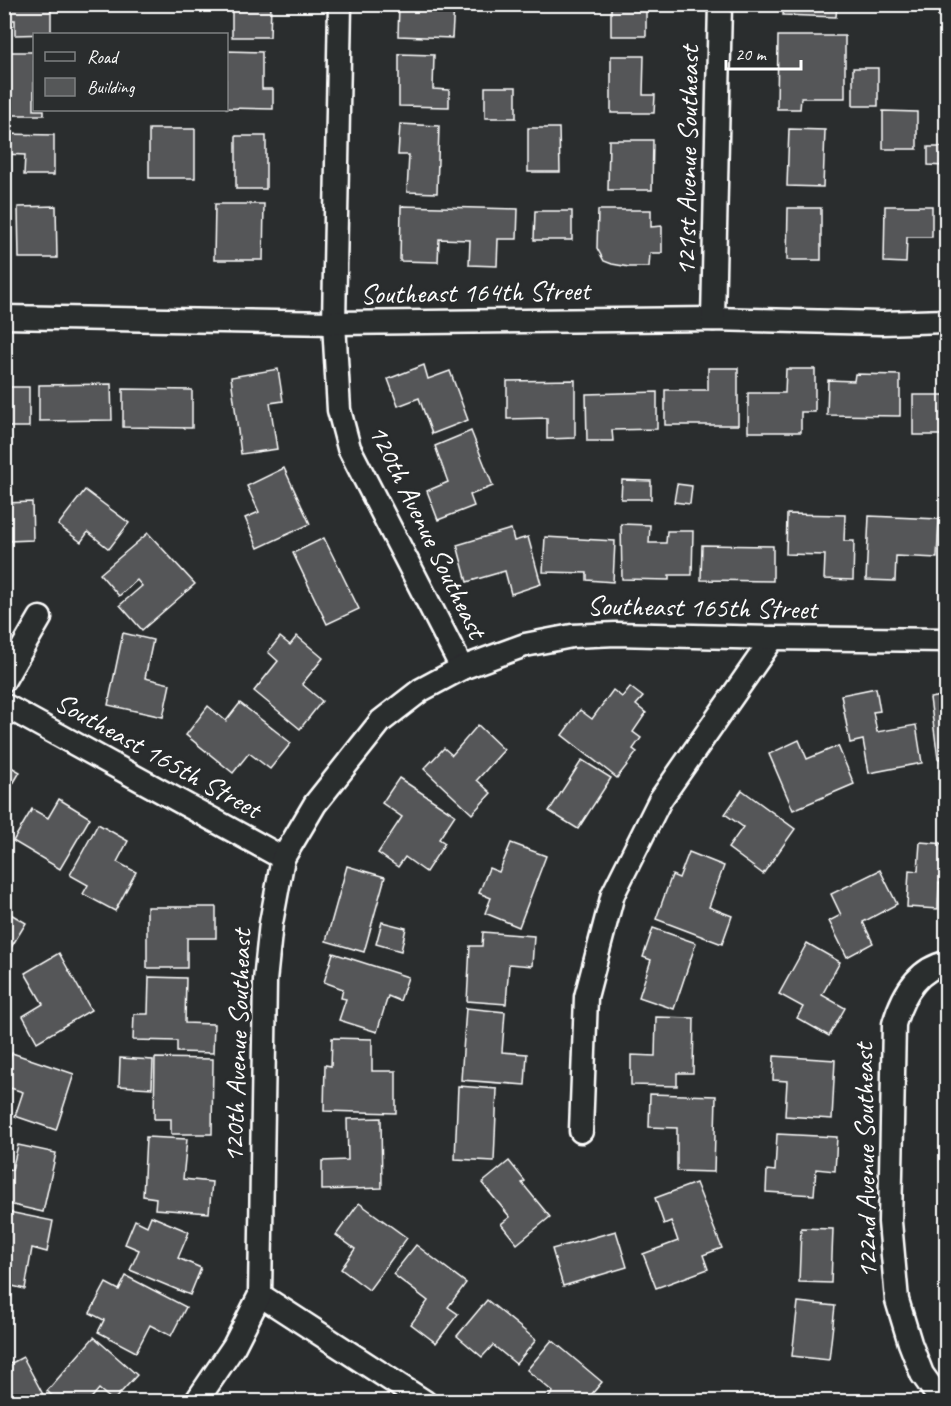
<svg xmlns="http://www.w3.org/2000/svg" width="951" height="1406" viewBox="0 0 951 1406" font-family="Caveat,sans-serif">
  <rect width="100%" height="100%" fill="#2a2d2e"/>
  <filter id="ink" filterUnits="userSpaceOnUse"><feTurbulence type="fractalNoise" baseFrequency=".0167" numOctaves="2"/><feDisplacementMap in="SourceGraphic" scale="12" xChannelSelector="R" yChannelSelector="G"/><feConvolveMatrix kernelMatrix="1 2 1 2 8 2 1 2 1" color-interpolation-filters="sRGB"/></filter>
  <g filter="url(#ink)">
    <!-- building -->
    <g fill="#555758" stroke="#fff" stroke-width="1.5">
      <path d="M5,4H51V34L15,35V20H5Z"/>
      <path d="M232,4H271L270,37H232Z"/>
      <path d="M399,4H454L452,38L398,36Z"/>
      <rect x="611" y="4" width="35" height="32"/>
      <path d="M784,4H837L836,17L783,15Z"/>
      <path d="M938,4H946V16L938,15Z"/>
      <path d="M778,36H845V98H801L800,109H777Z"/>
      <path d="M226,51L262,52V89H273V109L226,108Z"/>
      <path d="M9,52H34V110H44V115H8Z"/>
      <path d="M399,54L434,55L433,89L449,90V107L399,106Z"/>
      <path d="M611,56H644L643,95H655L654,113H611Z"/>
      <rect x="853" y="68" width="25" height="38"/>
      <rect x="485" y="87" width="31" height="31"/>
      <path d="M883,111L917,112V149H883Z"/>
      <path d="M400,124L439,126L437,193L407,192L409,155H398Z"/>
      <path d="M528,128H559L560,172H528Z"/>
      <rect x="149" y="129" width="46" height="49"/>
      <path d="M789,129L825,130L823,187L787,186Z"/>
      <path d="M944,129H946V186H944V166L928,165V147H944Z"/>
      <path d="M5,134L54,135V175H24L25,155L5,154Z"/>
      <rect x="236" y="136" width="30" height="53"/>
      <path d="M609,140H653L652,190H608Z"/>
      <path d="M215,204H264L263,260H214Z"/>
      <path d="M56,206L57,258H19L18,207Z"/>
      <path d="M401,206L518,209L517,239H498L497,266L469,265L470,240L439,239L438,262L400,261Z"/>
      <path d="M885,206H932V237H907L906,263L884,262Z"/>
      <path d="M943,206H946V261H941Z"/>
      <path d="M788,208H821V260H787Z"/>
      <path d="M598,210H651V227L662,226V253H650L649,267H629L612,264L604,261L597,248Z"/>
      <path d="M535,211H572V240H534Z"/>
      <path d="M424,365L428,379L450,371L468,420L432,434L419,398L398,406L388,379Z"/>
      <path d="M708,368H738V425H665V390H708Z"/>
      <path d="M278,369L283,401L270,403L277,449L241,454L231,377Z"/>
      <path d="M786,369H815V412H801V432H748V393H785Z"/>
      <path d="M855,374L900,375V416L827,415L828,380L854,381Z"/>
      <path d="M575,380V438L547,439V418L507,419V381Z"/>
      <path d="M111,384L112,420L39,421V385Z"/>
      <rect x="4" y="387" width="25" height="40"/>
      <path d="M123,389L192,390V428L123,427Z"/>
      <path d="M657,392V429L612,430L613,441H587L586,394Z"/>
      <rect x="913" y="395" width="33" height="40"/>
      <path d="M471,431L493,486L470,495L474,506L438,520L427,491L448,482L435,446Z"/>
      <path d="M284,468L310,524L258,548L245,518L259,512L247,486Z"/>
      <path d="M622,480L651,481V499H621Z"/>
      <path d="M677,484L692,486L690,504L674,502Z"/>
      <path d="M85,490L129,523L109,549L88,532L81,542L58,525Z"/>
      <path d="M32,502L33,540L8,541V546H4V503Z"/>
      <path d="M787,514L845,515L844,541H854L853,580L824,579L825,555L786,554Z"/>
      <path d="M869,516L939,519L937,558L896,556L895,581L866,580Z"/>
      <path d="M621,524L650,525L649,543H666L667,531H693L692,575H669V580L622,579Z"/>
      <path d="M511,529L514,541L528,537L541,584L511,594L505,571L467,582L457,545Z"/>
      <path d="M148,533L195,584L142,630L120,605L142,586L137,580L119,596L100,574Z"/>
      <path d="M545,537L615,541L613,582L587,580V573L543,572Z"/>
      <path d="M324,538L359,609L327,624L293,553Z"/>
      <path d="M702,545L773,546V581L701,580Z"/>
      <path d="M123,633L153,640L145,678L170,684L163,717L108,705Z"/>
      <path d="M297,636L323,658L302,684L322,701L300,729L254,691L278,661L268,652L280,637L290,645Z"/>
      <path d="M630,687L643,697L636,705L646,713L633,732L641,738L633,749L637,752L617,778L562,735L580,710L592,719L613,690L622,697Z"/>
      <path d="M876,688L880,711L873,712L877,732L916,725L922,763L869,773L863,740L850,743L841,695Z"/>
      <path d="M946,695V758L938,759L930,698Z"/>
      <path d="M240,703L291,743L270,769L249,753L233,773L186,735L208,706L226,721Z"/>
      <path d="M478,725L504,750L477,780L491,793L472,814L424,769L444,748L452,755Z"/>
      <path d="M799,740L807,759L838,746L854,784L793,810L769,754Z"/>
      <path d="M582,760L611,778L578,829L549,811Z"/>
      <path d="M4,763L20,772L4,799Z"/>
      <path d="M399,778L455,815L439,839L445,843L426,872L405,857L398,867L378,853L402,817L382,803Z"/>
      <path d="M742,790L795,829L763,874L728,848L743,827L725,814Z"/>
      <path d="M59,799L90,818L60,869L13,841L32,809L48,818Z"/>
      <path d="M98,824L128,841L117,862L136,872L115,911L83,894L88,885L70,875Z"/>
      <path d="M920,842L946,844V883H939L938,909L907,907L909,870L918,871Z"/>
      <path d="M511,843L546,856L519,927L485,913L491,898L479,893L489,868L499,872Z"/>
      <path d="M689,852L724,866L709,907L732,916L722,944L656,919L672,875L679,878Z"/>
      <path d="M347,866L385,877L364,952L326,941Z"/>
      <path d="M880,870L897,904L863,922L873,943L847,957L829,921L841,915L831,894Z"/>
      <path d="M147,907H216V938H187V968H147Z"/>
      <path d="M4,910L26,923L4,959Z"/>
      <path d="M382,922L406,928L401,951L376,944Z"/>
      <path d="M653,928L696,943L674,1009L639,997L651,960L643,957Z"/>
      <path d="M483,932L534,936L532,966L509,964L506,1004L467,1001L470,946H482Z"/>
      <path d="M807,943L840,962L822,995L845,1008L829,1036L797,1018L803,1007L779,994Z"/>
      <path d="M59,953L91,1010L37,1042L23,1016L43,1004L25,973Z"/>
      <path d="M333,953L408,977L400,1001L388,996L377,1032L339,1020L346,999L341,998L343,989L324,982Z"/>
      <path d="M149,977L186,978L185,1023L214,1024L213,1053L177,1052V1041L133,1040L134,1014H148Z"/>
      <path d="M466,1008L505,1012L502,1052L527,1054L525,1085L461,1080Z"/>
      <path d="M656,1017L694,1018L693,1073H677V1086L631,1085V1055L655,1056Z"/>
      <path d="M332,1038L372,1039V1071H396V1113L324,1111L325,1065L331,1066Z"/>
      <path d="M12,1053L74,1074L56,1130L15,1116L23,1092L4,1086V1075Z"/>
      <path d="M774,1056L835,1060L832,1119L785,1116L787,1081L773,1080Z"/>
      <path d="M120,1058L153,1060L152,1088L119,1086Z"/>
      <path d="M155,1058L213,1059L212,1134H171V1119H154Z"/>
      <path d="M458,1086L497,1089L494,1161L455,1159Z"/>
      <path d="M650,1094L716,1096L714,1172L677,1171V1128L649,1127Z"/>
      <path d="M381,1118L382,1188L322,1190V1161L348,1160L347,1119Z"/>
      <path d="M777,1134L837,1137L835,1171L816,1169L814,1195L766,1192L767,1170L775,1171Z"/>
      <path d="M146,1137L187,1139L183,1179L212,1182L209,1213L155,1209L156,1198L143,1196Z"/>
      <path d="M18,1145L56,1153L43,1212L4,1203V1168L12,1170Z"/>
      <path d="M509,1161L525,1181L522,1183L550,1217L517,1244L501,1224L510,1217L482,1183Z"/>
      <path d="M696,1183L722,1248L703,1255L708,1269L656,1288L643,1254L678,1241L671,1221L664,1224L655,1198Z"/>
      <path d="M359,1203L407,1238L369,1290L341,1269L355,1249L336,1235Z"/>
      <path d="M4,1211L53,1221L47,1252L32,1248L25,1289L4,1284Z"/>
      <path d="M151,1216L189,1232L178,1258L201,1268L190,1295L130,1270L139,1250L125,1244L135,1220L147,1226Z"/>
      <path d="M801,1228L833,1229L831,1283L799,1282Z"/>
      <path d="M616,1231L627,1267L563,1286L552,1249Z"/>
      <path d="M416,1245L466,1283L448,1307L458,1314L436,1343L411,1324L428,1301L393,1274Z"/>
      <path d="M126,1276L186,1307L171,1336L150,1325L136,1352L98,1332L104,1320L90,1313L106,1283L119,1290Z"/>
      <path d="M4,1296L11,1298L4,1315Z"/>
      <path d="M487,1300L536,1340L516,1364L493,1345L482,1357L457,1336Z"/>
      <path d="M798,1302L835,1306L829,1360L792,1356Z"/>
      <path d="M94,1337L137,1375L113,1401L99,1389L88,1402H59L47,1391Z"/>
      <path d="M552,1340L602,1382L585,1402H545L553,1392L527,1370Z"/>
      <path d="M23,1357L47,1402H4V1367Z"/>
      <path d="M296,1396L305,1402H292Z"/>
    </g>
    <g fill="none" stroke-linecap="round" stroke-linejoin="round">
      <!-- minor casing -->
      <g stroke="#fff" stroke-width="27">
        <g id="minor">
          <path d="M340,4L334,323L339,410L349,448L462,668"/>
          <path d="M4,317L334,323L713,319L881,323L946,321"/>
          <path d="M713,319L720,4"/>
          <path d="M4,680L40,618"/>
          <path d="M4,705L283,858"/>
          <path d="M581,1131L586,997L613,894L660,800L773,638"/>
          <path d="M260,1295L425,1402"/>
          <path d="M196,1402L234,1346L260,1295L265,981L271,923L283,858L315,804L381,721L421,690L462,668L525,645L572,636L616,634L773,638L946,640"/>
          <path d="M942,1402L922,1374L910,1343L897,1300L890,1222L894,1024C902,997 917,969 946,963"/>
        </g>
      </g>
      <!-- minor -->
      <use href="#minor" stroke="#2a2d2e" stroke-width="22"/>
    </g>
  </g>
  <g text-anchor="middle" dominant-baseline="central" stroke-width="6" stroke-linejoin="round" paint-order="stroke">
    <!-- street labels -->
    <g font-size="28" fill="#fff" stroke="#2a2d2e">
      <text transform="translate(687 161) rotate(-89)">121st Avenue Southeast</text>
      <text transform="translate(475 292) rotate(-1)">Southeast 164th Street</text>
      <text transform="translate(428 531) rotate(64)">120th Avenue Southeast</text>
      <text transform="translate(702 607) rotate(1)">Southeast 165th Street</text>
      <text transform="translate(158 755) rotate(29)">Southeast 165th Street</text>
      <text transform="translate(237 1046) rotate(-88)">120th Avenue Southeast</text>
      <text transform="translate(865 1161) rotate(-91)">122nd Avenue Southeast</text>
    </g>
  </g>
  <!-- margin -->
  <rect width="951" height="1406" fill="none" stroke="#2a2d2e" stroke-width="24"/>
  <rect x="12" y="12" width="927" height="1382" fill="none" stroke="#fff" stroke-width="2" filter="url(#ink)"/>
  <!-- legend -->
  <rect x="33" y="33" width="195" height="78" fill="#2a2d2e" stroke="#7f8182" stroke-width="1.5"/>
  <rect x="45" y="52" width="30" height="9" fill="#2a2d2e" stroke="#7f8182" stroke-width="1.5"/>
  <text x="87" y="63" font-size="18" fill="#ffffff">Road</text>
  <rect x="45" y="78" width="30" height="18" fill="#555758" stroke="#7f8182" stroke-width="1.5"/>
  <text x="87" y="93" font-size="18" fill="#ffffff">Building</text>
  <!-- scale -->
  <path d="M726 60v9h75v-9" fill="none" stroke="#ffffff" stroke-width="3"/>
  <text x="735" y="60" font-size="18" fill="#ffffff" stroke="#2a2d2e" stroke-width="4.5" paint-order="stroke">20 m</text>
</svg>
